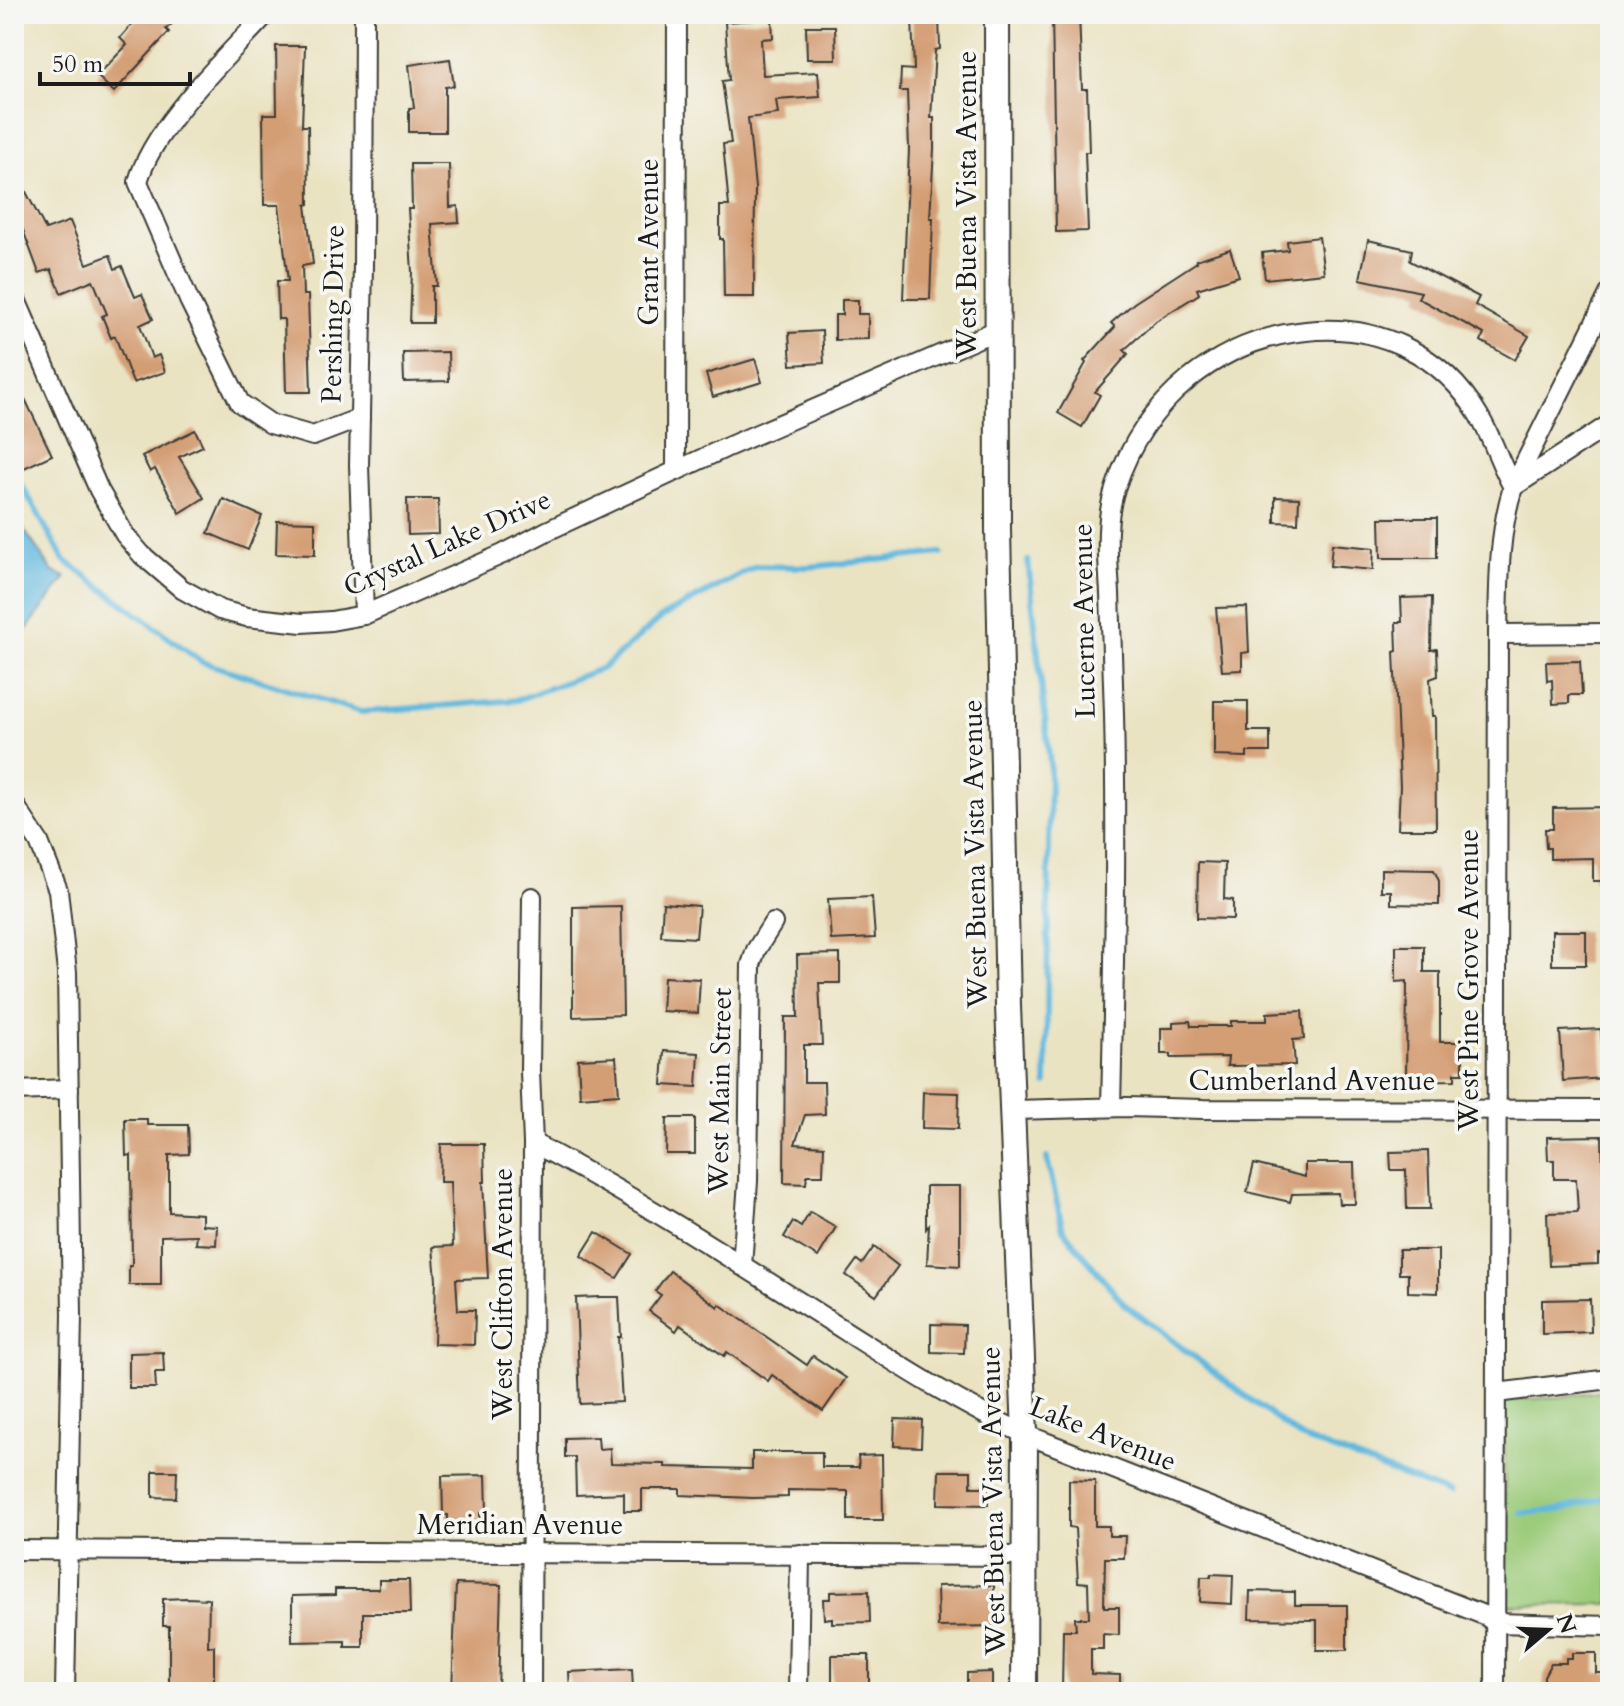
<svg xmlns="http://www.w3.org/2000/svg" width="1624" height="1706" viewBox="0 0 1624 1706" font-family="Cardo,serif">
  <rect width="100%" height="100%" fill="#f6f6f2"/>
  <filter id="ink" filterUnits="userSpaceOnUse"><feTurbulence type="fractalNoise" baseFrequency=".0125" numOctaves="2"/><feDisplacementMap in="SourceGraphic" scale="16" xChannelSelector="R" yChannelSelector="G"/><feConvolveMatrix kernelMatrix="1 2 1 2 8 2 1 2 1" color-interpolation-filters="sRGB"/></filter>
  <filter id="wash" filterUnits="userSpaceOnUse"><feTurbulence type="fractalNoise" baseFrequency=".006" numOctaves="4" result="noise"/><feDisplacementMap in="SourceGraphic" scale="32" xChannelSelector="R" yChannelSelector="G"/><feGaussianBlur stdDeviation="1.8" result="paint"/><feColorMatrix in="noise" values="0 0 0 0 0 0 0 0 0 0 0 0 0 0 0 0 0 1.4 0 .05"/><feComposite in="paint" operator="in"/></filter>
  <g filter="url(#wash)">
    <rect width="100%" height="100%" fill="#eae3c2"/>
    <!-- green -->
    <path fill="#9ccb7a" stroke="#5c744b" stroke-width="2" d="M1610,1389V1604L1506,1605L1504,1401L1562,1397Z"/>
    <!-- water -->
    <path fill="#60b8dd" stroke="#3e6a7c" stroke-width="2" d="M14,515L53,572L66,577L18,641H14Z"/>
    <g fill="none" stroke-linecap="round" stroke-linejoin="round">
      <!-- stream -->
      <g stroke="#60b8dd" stroke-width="6">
        <path d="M16,475L64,560L202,662L361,712L517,700L603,668L663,616L756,566L809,567L941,553"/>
        <path d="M1028,561L1050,765L1046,1084"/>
        <path d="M1047,1158L1063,1230L1124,1304L1300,1437L1449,1494"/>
        <path d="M1521,1513L1559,1510L1610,1496"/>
      </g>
    </g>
    <g id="blocks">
      <!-- building -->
      <g fill="#d49e74">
        <path d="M141,14H183L166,29L169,32L114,92L97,76L127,45L120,38Z"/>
        <path d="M1052,14H1079L1082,89H1087L1089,152H1085L1088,231L1056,232Z"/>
        <path d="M939,16L940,49L935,50L931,118H934V149L930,218H933L930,299H903L909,149L907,91H900L901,69L914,70L912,17Z"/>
        <path d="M772,19L773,38L761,39L763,75L818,72L820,97L776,100L778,114L748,118L755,188L754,297H724L723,239H720V206H729L723,144L731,143L722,81L729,80L725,22Z"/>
        <path d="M806,26H835L836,59H807Z"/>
        <path d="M276,46H305L302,126H308L309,204L306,205L313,264L302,266L303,295H308L311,392H286L284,319H278L277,281H288L279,205H264L263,114H277Z"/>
        <path d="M450,59L454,86L445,87V132H409V108H414L409,65Z"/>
        <path d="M411,164H449L450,207L458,206L459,222L432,224L437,286H432V323H410L412,272L408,209H412Z"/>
        <path d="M14,169L46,230L70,221L87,264L110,255L115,269L122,266L135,297L142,294L153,319L140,325L152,358L159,355L165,372L133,383L115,336L111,338L102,316L107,314L93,280L61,293L51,269L39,273L20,222L14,225Z"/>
        <path d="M1319,237L1324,273L1265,279L1262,253L1288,250L1287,241Z"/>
        <path d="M1368,240L1412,250L1410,261L1479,297L1475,305L1529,336L1515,360L1481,341L1484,334L1418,298L1421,292L1360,279Z"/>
        <path d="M1230,249L1239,276L1197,289L1199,294L1156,321L1124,350L1128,354L1095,392L1100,395L1082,427L1058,413L1086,363L1084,361L1115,327L1111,323L1134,303L1197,262L1196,260Z"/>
        <path d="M842,300H858V314H868V339L835,340V315H842Z"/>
        <path d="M822,331L824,363L791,365L789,333Z"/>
        <path d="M448,352L449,381L404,382L403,353Z"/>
        <path d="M755,359L762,382L713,397L706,374Z"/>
        <path d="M25,399L52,455L22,469L14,453V404Z"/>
        <path d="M195,430L203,446L179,457L204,498L180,513L155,469L150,472L142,456Z"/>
        <path d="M1275,497L1299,498L1298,523L1275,522Z"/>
        <path d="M223,499L262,516L248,550L208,533Z"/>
        <path d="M407,499H438L439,534L408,535Z"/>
        <path d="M1380,518H1437V558H1381Z"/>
        <path d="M277,521L315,522V555L276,554Z"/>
        <path d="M1332,544L1374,548L1373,570L1330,566Z"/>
        <path d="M1432,597L1431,650L1437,649L1438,676L1430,679L1432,716H1435L1436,829H1398L1400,786L1394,652L1397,651L1396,622H1402L1401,598Z"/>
        <path d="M1247,607L1249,652L1242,653V670L1222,671L1216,608Z"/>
        <path d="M1580,661L1582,695H1569V703L1553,704L1552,680L1547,681L1546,662Z"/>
        <path d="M1214,701H1248V731H1270V752H1247V757L1214,756Z"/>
        <path d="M1608,807L1610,881H1593V858L1550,859V848H1546L1545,829H1553V808Z"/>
        <path d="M1198,862L1225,863L1224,899L1233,900V919L1197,918Z"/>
        <path d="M1381,869L1434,870L1439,881V905L1391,904V891H1381Z"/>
        <path d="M872,897L875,938L831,940L828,899Z"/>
        <path d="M663,903L699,906L696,938L661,936Z"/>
        <path d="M621,906L623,1015L573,1017V907Z"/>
        <rect x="1552" y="931" width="34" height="34"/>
        <path d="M1396,946H1424V972H1440V1042H1463V1073H1455V1080L1406,1081L1407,981L1396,982Z"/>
        <path d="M840,954V983H819L822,1045H804V1082H824L825,1114L805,1115L795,1144L824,1146L823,1175H807L806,1184L784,1183L785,1017H798L797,955Z"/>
        <path d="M664,977L700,979L698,1013L662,1011Z"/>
        <path d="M1302,1011L1304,1039L1293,1040L1295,1065L1227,1066L1228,1057L1171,1058V1054H1161V1028H1173V1022L1190,1021L1191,1026H1231V1021H1267V1013Z"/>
        <path d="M1601,1029L1604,1078L1563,1081L1560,1031Z"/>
        <path d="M664,1051L699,1053L697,1087L662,1085Z"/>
        <path d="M616,1057L619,1094L580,1097L578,1059Z"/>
        <path d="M923,1092L959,1093L958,1129L922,1128Z"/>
        <path d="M667,1118H695V1154H666Z"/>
        <path d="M125,1119H147V1125H188L189,1154L169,1155V1212L202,1214V1225L217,1226L216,1245L196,1244L197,1235L161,1236V1285H129V1266H132L131,1155L126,1156Z"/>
        <path d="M1602,1136L1604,1211H1610V1254H1598V1264L1549,1266L1547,1213L1578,1212L1576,1179H1554V1160H1548L1547,1137Z"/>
        <path d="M441,1144H484L485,1182H483L488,1278L456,1279L458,1310H475L474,1345L434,1344L436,1280L433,1247L453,1246L450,1182H440Z"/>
        <path d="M1428,1151L1430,1209H1407L1406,1170H1391L1390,1152Z"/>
        <path d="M1305,1163H1354L1355,1204H1339L1338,1193L1292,1194L1290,1202L1247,1192L1254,1164L1305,1177Z"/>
        <path d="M926,1186H960V1266L927,1264L929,1225L926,1229Z"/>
        <path d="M810,1212L836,1227L818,1257L784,1237L793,1222L801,1227Z"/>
        <path d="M596,1232L632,1254L617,1278L581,1256Z"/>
        <path d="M874,1247L898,1266L876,1296L846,1275L857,1260L862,1264Z"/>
        <path d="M1399,1250H1438V1293L1408,1292V1274H1399Z"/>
        <path d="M670,1271L718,1307L719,1304L807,1365L813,1356L846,1378L823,1411L772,1375L768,1381L727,1352L724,1356L680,1325L676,1331L649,1311L661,1295L655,1291Z"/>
        <path d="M600,1297H619L621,1337H618L622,1402L580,1404L576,1298Z"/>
        <path d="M1590,1299L1591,1332L1542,1334V1300Z"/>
        <path d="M931,1324L965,1325L964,1353L931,1352Z"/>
        <path d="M163,1352L164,1372H155L156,1388H129V1353Z"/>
        <path d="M895,1419L922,1420L921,1447L894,1446Z"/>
        <path d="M598,1437L599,1449L610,1448L611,1463L665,1464V1467L752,1469V1452H822V1467H859L858,1456L882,1455L883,1520H848V1491L788,1490V1497L753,1498L680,1495V1489H642V1511H624V1493L576,1495L575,1457H565V1438Z"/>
        <path d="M153,1471H177L176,1498L153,1497Z"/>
        <path d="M939,1471H971V1487H987L988,1505L938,1504Z"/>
        <path d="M486,1475L487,1512L480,1513V1523L448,1524V1515H443L442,1476Z"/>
        <path d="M1069,1480L1095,1481V1526H1109V1536H1125L1124,1558H1105L1104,1607H1119V1635L1103,1634V1649H1091V1674L1120,1675V1692H1062L1063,1630H1076L1075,1618H1089L1088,1583L1078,1582L1075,1528L1069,1527Z"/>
        <path d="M1211,1574L1233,1575L1232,1604L1200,1602L1201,1577H1211Z"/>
        <path d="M379,1580H409L410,1613H363V1647H345V1641L292,1642V1596L335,1595V1589H379Z"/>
        <path d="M456,1584L501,1585L498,1692H452Z"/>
        <path d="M994,1585V1626L938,1627L937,1586Z"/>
        <path d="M869,1591L870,1622L832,1623V1618L824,1619L823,1599H830V1592Z"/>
        <path d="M1250,1591L1295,1592V1605H1347V1650H1317V1620L1249,1619Z"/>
        <path d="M187,1598L209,1599L208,1646H214V1692H169V1626H163V1599Z"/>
        <path d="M1572,1653H1596V1673H1610V1691L1544,1692V1676L1551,1663H1566V1658H1572Z"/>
        <rect x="832" y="1655" width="37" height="31"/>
        <path d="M632,1669L633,1689L570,1692L569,1672Z"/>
        <path d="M992,1672V1692H967V1673Z"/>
      </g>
    </g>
  </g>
  <g filter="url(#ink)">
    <use href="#blocks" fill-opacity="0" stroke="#3b3a35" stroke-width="2"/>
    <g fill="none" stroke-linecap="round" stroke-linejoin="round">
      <!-- minor casing -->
      <g stroke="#3b3a35" stroke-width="22">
        <g id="minor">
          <path d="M266,14C226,58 153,126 138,182L189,300L240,403L271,424L313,436L360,418"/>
          <path d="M364,14L363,265L359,465L364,615"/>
          <path d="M14,295L99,490L125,535L142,555L182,589L220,610L247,617L302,623L331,621L364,615L503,554L547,531L725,448L997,330"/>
          <path d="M676,471L677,14"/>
          <path d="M1498,634L1610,633"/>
          <path d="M14,804L39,842L58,890L67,972L72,1315L65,1692"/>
          <path d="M14,1091L69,1089"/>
          <path d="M1111,1107C1114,976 1117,845 1114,714C1113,674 1111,634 1110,593C1108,557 1104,521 1116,486C1144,401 1217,340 1306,331C1377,323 1443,354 1479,416C1493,439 1500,464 1513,487L1610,424"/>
          <path d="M1013,1110L1127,1107L1203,1109L1610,1110"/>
          <path d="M533,1143C634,1196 729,1257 825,1318C890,1359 955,1402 1025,1434L1486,1616L1495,1623L1610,1626"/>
          <path d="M742,1266L748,1181L751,965L756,950L773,923"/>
          <path d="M1496,1393L1610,1379"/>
          <path d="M14,1550L1025,1556"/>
          <path d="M531,1692L533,1143L530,1072L532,897"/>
          <path d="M798,1692L800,1554"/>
          <path d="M1495,1692L1498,634C1499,585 1498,535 1513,487L1610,292"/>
        </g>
      </g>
      <!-- tertiary casing -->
      <g stroke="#3b3a35" stroke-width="28">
        <path id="tertiary" d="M997,14L998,529L1008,1006L1025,1434L1024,1692"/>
      </g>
      <!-- path -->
      <path stroke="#3b3a35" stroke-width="4" stroke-dasharray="6 6" stroke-linecap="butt" d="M14,779L21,786"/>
      <!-- minor -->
      <use href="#minor" stroke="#fff" stroke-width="18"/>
      <!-- tertiary -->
      <use href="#tertiary" stroke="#fff" stroke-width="24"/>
    </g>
  </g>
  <g text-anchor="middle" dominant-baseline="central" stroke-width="7" stroke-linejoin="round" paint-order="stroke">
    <!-- street labels -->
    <g font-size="28" fill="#1c1c1c" stroke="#f6f6f2">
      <text transform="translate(967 205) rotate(-90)">West Buena Vista Avenue</text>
      <text transform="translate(649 242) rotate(-90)">Grant Avenue</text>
      <text transform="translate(333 314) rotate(-89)">Pershing Drive</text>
      <text transform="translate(447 543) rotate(-24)">Crystal Lake Drive</text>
      <text transform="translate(1084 621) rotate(-91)">Lucerne Avenue</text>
      <text transform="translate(975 854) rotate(-91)">West Buena Vista Avenue</text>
      <text transform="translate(1469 980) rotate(-90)">West Pine Grove Avenue</text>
      <text x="1312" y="1081">Cumberland Avenue</text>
      <text transform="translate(720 1091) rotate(-89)">West Main Street</text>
      <text transform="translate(503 1294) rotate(-90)">West Clifton Avenue</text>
      <text transform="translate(1103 1434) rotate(22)">Lake Avenue</text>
      <text transform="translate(993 1501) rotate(-91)">West Buena Vista Avenue</text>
      <text x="520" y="1525">Meridian Avenue</text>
    </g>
  </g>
  <!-- margin -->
  <rect width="1624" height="1706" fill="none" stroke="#f6f6f2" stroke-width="48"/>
  <!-- north arrow -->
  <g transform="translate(1548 1630) rotate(71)" stroke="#f6f6f2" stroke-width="6" paint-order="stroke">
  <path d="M0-6L14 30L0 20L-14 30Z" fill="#1c1c1c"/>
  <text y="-12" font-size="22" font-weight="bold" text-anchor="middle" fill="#1c1c1c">N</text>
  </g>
  <!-- scale -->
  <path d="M40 72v12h150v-12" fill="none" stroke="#1c1c1c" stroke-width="4"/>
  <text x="52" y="72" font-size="24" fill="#1c1c1c" stroke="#f6f6f2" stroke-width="6" paint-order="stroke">50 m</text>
</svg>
